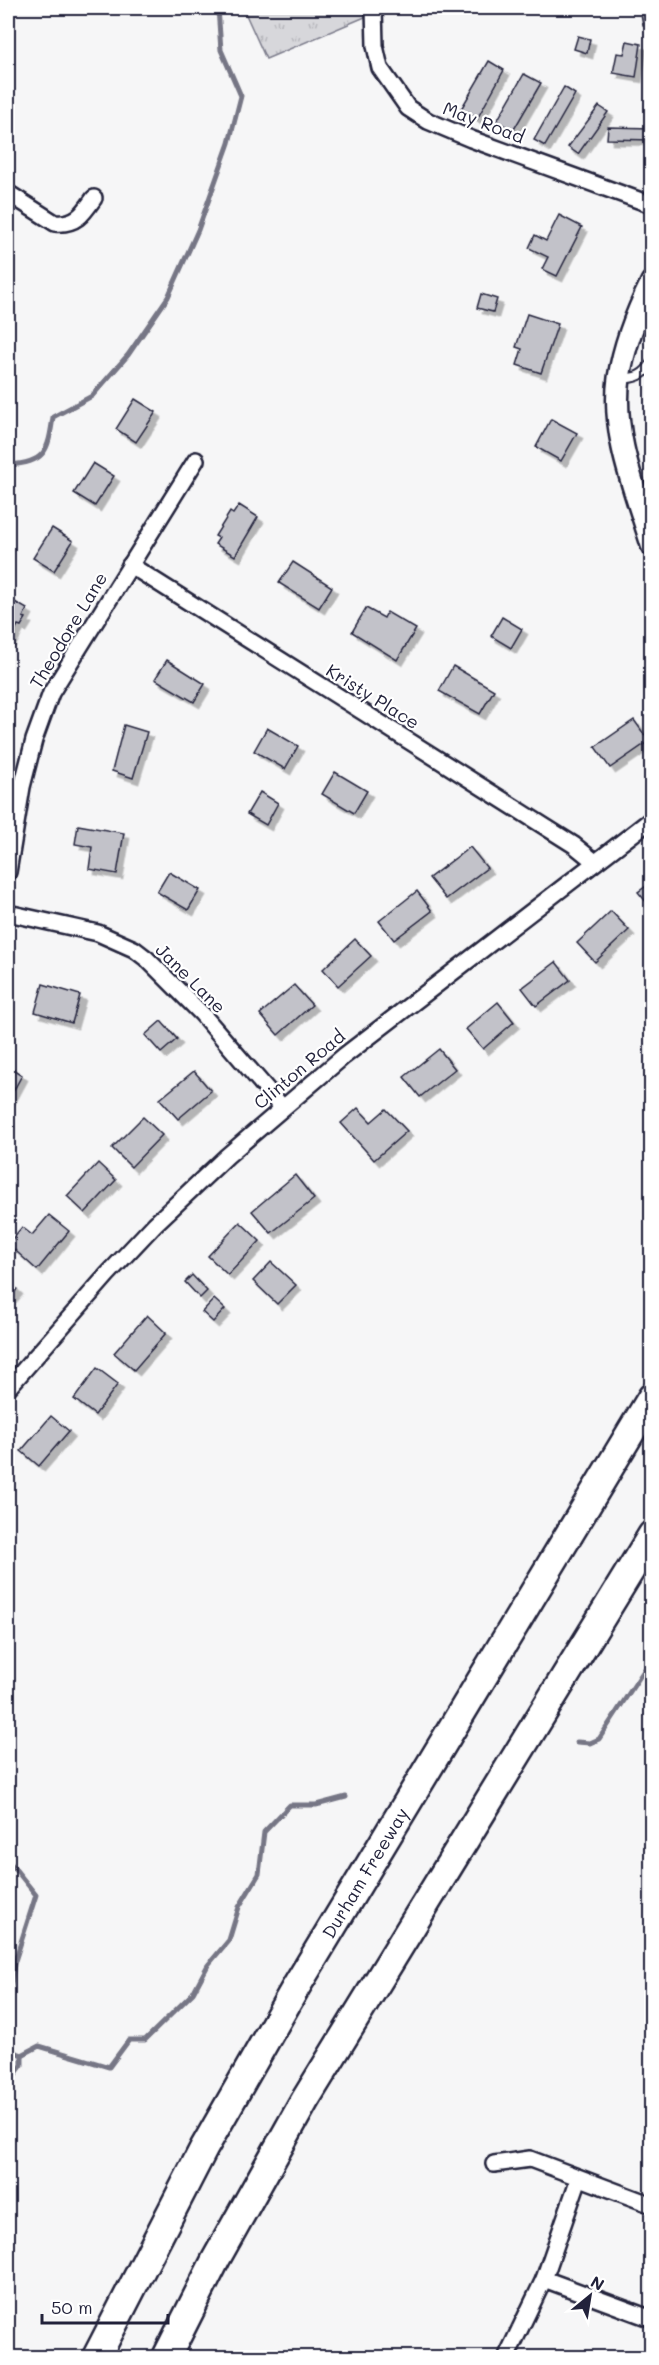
<svg xmlns="http://www.w3.org/2000/svg" width="659" height="2365" viewBox="0 0 659 2365" font-family="Mali,sans-serif">
  <defs>
    <pattern id="park-tufts" width="24" height="20" patternUnits="userSpaceOnUse" patternTransform="scale(1.5)"><rect width="24" height="20" fill="#d7d7db"/><path d="M3 7l-1-3M5 7V3M7 7l1-3M15 17l-1-3M17 17v-4M19 17l1-3" fill="none" stroke="#b8b8bd"/></pattern>
    <filter id="shadow"><feDropShadow dx="5.5" dy="5.5" stdDeviation="0" flood-color="#0004"/></filter>
  </defs>
  <rect width="100%" height="100%" fill="#f6f6f7"/>
  <filter id="ink" filterUnits="userSpaceOnUse"><feTurbulence type="fractalNoise" baseFrequency=".0167" numOctaves="2"/><feDisplacementMap in="SourceGraphic" scale="12" xChannelSelector="R" yChannelSelector="G"/><feConvolveMatrix kernelMatrix="1 2 1 2 8 2 1 2 1" color-interpolation-filters="sRGB"/></filter>
  <g filter="url(#ink)">
    <!-- park -->
    <path fill="url(#park-tufts)" stroke="#7c7c8b" stroke-width="1.5" d="M243,8H364L365,17L266,59Z"/>
    <g fill="none" stroke-linecap="round" stroke-linejoin="round">
      <!-- stream -->
      <g stroke="#767685" stroke-width="5">
        <path d="M8,465C45,462 48,453 53,417L92,396L128,355L168,297L198,230L229,143L241,96L221,50L218,8"/>
        <path d="M577,1742L590,1743L599,1739L652,1658"/>
        <path d="M8,1860L36,1895L14,1964L8,2007"/>
        <path d="M8,2045V2049L22,2055"/>
        <path d="M22,2055L39,2046L109,2067L129,2040H145L193,1993L208,1965L229,1940L239,1907L259,1874L264,1832L290,1805H316L346,1797"/>
        <path d="M8,2084L22,2065V2055"/>
      </g>
    </g>
    <!-- building -->
    <g fill="#c2c2c9" stroke="#22223b" stroke-width="1.5" filter="url(#shadow)">
      <path d="M640,8H652V24L643,25Z"/>
      <path d="M578,36L590,39L587,53L574,49Z"/>
      <path d="M627,41L641,44L636,77L613,73L617,53L624,54Z"/>
      <path d="M489,61L504,70L477,119L461,109Z"/>
      <path d="M524,74L541,83L513,131L497,121Z"/>
      <path d="M564,87L575,94L545,146L534,140Z"/>
      <path d="M599,106L608,112L578,154L568,147Z"/>
      <path d="M608,127L652,128V140L607,139Z"/>
      <path d="M559,215L582,227L557,276L542,269L548,257L529,248L535,235L546,241Z"/>
      <path d="M481,294L497,299L493,312L477,308Z"/>
      <path d="M527,314L558,324L541,373L517,365L522,349L516,347Z"/>
      <path d="M135,399L156,412L136,442L116,429Z"/>
      <path d="M551,419L577,433L561,461L536,447Z"/>
      <path d="M93,463L114,476L95,506L74,493Z"/>
      <path d="M239,505L258,517L235,556L215,544L219,538L215,536L230,512L233,514Z"/>
      <path d="M52,528L73,541L54,571L33,558Z"/>
      <path d="M293,562L332,587L319,608L279,583Z"/>
      <path d="M8,598L27,609L23,617L26,618L21,626L18,625L9,642Z"/>
      <path d="M366,608L384,618L387,612L416,629L397,660L352,632Z"/>
      <path d="M502,617L522,629L511,648L491,636Z"/>
      <path d="M167,660L205,684L194,702L155,679Z"/>
      <path d="M453,666L494,690L480,714L439,691Z"/>
      <path d="M634,720L649,741L610,768L595,747Z"/>
      <path d="M124,725L147,732L133,778L112,771Z"/>
      <path d="M267,728L298,746L285,769L254,751Z"/>
      <path d="M335,772L367,791L354,813L322,794Z"/>
      <path d="M260,792L278,803L266,825L247,814Z"/>
      <path d="M78,825L124,833L117,874L89,869L92,847L75,844Z"/>
      <path d="M470,847L487,868L446,899L429,878Z"/>
      <path d="M169,872L200,890L188,910L157,892Z"/>
      <path d="M652,882V909L638,892Z"/>
      <path d="M417,891L432,911L394,940L379,921Z"/>
      <path d="M611,911L629,930L595,962L577,943Z"/>
      <path d="M355,939L371,956L338,986L323,969Z"/>
      <path d="M556,962L570,980L536,1006L522,988Z"/>
      <path d="M43,984L80,995L72,1023L35,1012Z"/>
      <path d="M294,985L312,1005L278,1035L260,1014Z"/>
      <path d="M498,1002L514,1022L483,1049L466,1029Z"/>
      <path d="M161,1021L177,1039L161,1053L145,1035Z"/>
      <path d="M439,1049L455,1069L420,1097L404,1077Z"/>
      <path d="M8,1066L22,1075L8,1101Z"/>
      <path d="M194,1071L211,1091L178,1119L160,1099Z"/>
      <path d="M358,1108L371,1122L386,1109L407,1131L374,1160L341,1123Z"/>
      <path d="M143,1117L162,1135L131,1167L112,1148Z"/>
      <path d="M98,1163L116,1180L85,1213L67,1196Z"/>
      <path d="M295,1175L314,1199L271,1233L252,1211Z"/>
      <path d="M49,1215L69,1231L37,1270L8,1244L22,1227L32,1235Z"/>
      <path d="M240,1222L260,1241L228,1275L208,1256Z"/>
      <path d="M271,1262L296,1285L277,1304L253,1281Z"/>
      <path d="M192,1275L207,1291L200,1298L185,1282Z"/>
      <path d="M8,1281L17,1289L8,1300Z"/>
      <path d="M214,1299L225,1309L213,1322L202,1312Z"/>
      <path d="M147,1315L166,1333L134,1370L114,1353Z"/>
      <path d="M97,1368L118,1384L95,1415L74,1399Z"/>
      <path d="M51,1416L69,1431L39,1466L21,1451Z"/>
    </g>
    <g fill="none" stroke-linecap="round" stroke-linejoin="round">
      <!-- lane casing -->
      <g stroke="#22223b" stroke-width="12">
        <path id="lane" d="M620,379C636,378 644,376 652,362"/>
      </g>
      <!-- street casing -->
      <g stroke="#22223b" stroke-width="20">
        <g id="street">
          <path d="M374,8L375,46L380,68L408,108L428,121L471,139L652,205"/>
          <path d="M8,193L55,223C76,225 83,214 94,198"/>
          <path d="M130,565L574,845L595,862"/>
          <path d="M8,872L22,787L34,740L51,693L196,460"/>
          <path d="M8,913L98,933L134,949L147,959L202,1014L282,1107"/>
          <path d="M8,1388L107,1275L155,1224L227,1156L344,1056L652,819"/>
          <path d="M494,2164L530,2159L652,2205"/>
          <path d="M544,2279L652,2319"/>
          <path d="M506,2358L544,2279L579,2178"/>
        </g>
      </g>
      <!-- secondary casing -->
      <g stroke="#22223b" stroke-width="26">
        <path id="secondary" d="M652,282C637,312 624,345 619,378C611,434 636,492 652,545"/>
      </g>
      <!-- highway casing -->
      <g stroke="#22223b" stroke-width="32">
        <g id="highway">
          <path id="s1" d="M96,2358L204,2148L296,1987L652,1397"/>
          <path d="M166,2358L216,2259L305,2100L652,1535"/>
        </g>
      </g>
      <!-- lane -->
      <use href="#lane" stroke="#fff" stroke-width="8"/>
      <!-- street -->
      <use href="#street" stroke="#fff" stroke-width="15"/>
      <!-- secondary -->
      <use href="#secondary" stroke="#fff" stroke-width="21"/>
      <!-- highway -->
      <use href="#highway" stroke="#fff" stroke-width="27"/>
    </g>
  </g>
  <g text-anchor="middle" dominant-baseline="central" stroke-width="4.5" stroke-linejoin="round" paint-order="stroke">
    <!-- street labels -->
    <g font-size="18" fill="#22223b" stroke="#fff">
      <text transform="translate(484 122) rotate(21)">May Road</text>
      <text transform="translate(68 630) rotate(-59)">Theodore Lane</text>
      <text transform="translate(373 696) rotate(32)">Kristy Place</text>
      <text transform="translate(191 978) rotate(45)">Jane Lane</text>
      <text transform="translate(299 1069) rotate(-40)">Clinton Road</text>
      <text stroke="none"><textPath href="#s1" startOffset="555">Durham Freeway</textPath></text>
    </g>
  </g>
  <!-- margin -->
  <rect width="659" height="2365" fill="none" stroke="#fff" stroke-width="30"/>
  <rect x="15" y="15" width="629" height="2335" fill="none" stroke="#22223b" stroke-width="2" filter="url(#ink)"/>
  <!-- north arrow -->
  <g transform="translate(590 2296) rotate(30)" stroke="#ffffff" stroke-width="4.5" paint-order="stroke">
  <path d="M0-4.5L10 22L0 15L-10 22Z" fill="#22223b"/>
  <text y="-9" font-size="16" font-weight="bold" text-anchor="middle" fill="#22223b">N</text>
  </g>
  <!-- scale -->
  <path d="M42 2314v9h126v-9" fill="none" stroke="#22223b" stroke-width="3"/>
  <text x="51" y="2314" font-size="18" fill="#22223b" stroke="#ffffff" stroke-width="4.5" paint-order="stroke">50 m</text>
</svg>
